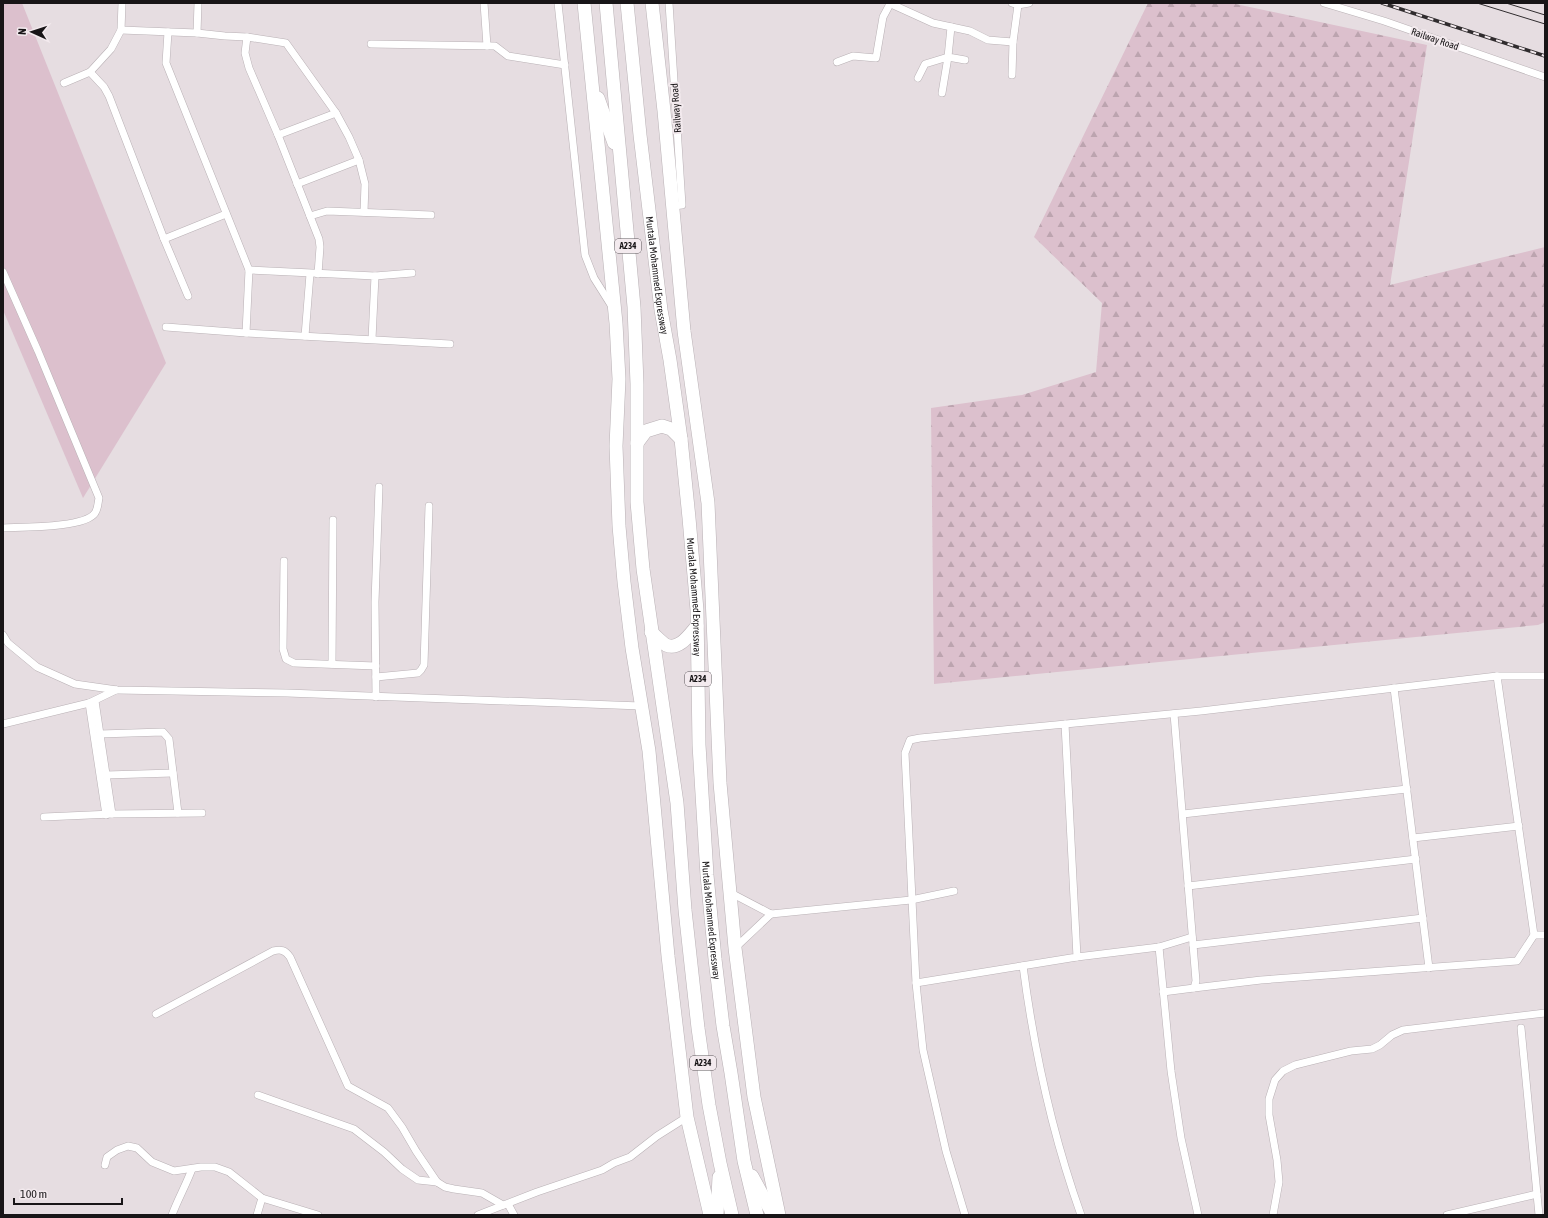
<svg xmlns="http://www.w3.org/2000/svg" width="1548" height="1218" viewBox="0 0 1548 1218" font-family="'Asap Condensed',sans-serif">
  <defs>
    <pattern id="forest-firs" width="22" height="20" patternUnits="userSpaceOnUse"><rect width="22" height="20" fill="#dcc0cd"/><path d="M5 1l3.5 6h-7zM16 11l3.5 6h-7z" fill="#bca4af"/></pattern>
  </defs>
  <rect width="100%" height="100%" fill="#e6dde1"/>
  <!-- grass -->
  <path fill="#dcc0cd" d="M3,3H22L166,363L83,498L3,310Z"/>
  <!-- forest -->
  <path fill="url(#forest-firs)" d="M1148,3H1231L1427,45L1390,285L1545,247V622L1538,625L934,684L931,408L1022,395L1096,372L1102,303L1034,237Z"/>
  <g fill="none" stroke-linecap="round" stroke-linejoin="round">
    <!-- street casing -->
    <g stroke="#b9b1b5" stroke-width="8">
      <g id="street">
        <path d="M484,3L487,46"/>
        <path d="M558,3L585,255L594,278L611,305"/>
        <path d="M669,3L682,205L673,206"/>
        <path d="M889,3L933,23L970,31L988,40L1013,42L1018,5"/>
        <path d="M1012,3L1018,5L1029,3"/>
        <path d="M1324,3L1384,21L1545,77"/>
        <path d="M951,27L948,57L965,60"/>
        <path d="M121,30L197,33L225,36L247,37L286,43L336,113L349,137L359,160L365,184L364,212"/>
        <path d="M168,32L166,63L249,270L246,333"/>
        <path d="M197,33L198,3"/>
        <path d="M247,37L245,53L249,68L278,135L319,239L320,247L318,274"/>
        <path d="M371,44L495,46L508,56L565,65"/>
        <path d="M837,62L853,56L876,58L883,17L890,4"/>
        <path d="M90,72L104,87L109,96L164,239L188,296"/>
        <path d="M1012,75L1013,42"/>
        <path d="M918,78L925,64L948,57L942,93"/>
        <path d="M64,83L90,72L111,49L121,30L122,3"/>
        <path d="M278,135L336,113"/>
        <path d="M297,184L359,160"/>
        <path d="M310,216L327,211L431,215"/>
        <path d="M164,239L226,214"/>
        <path d="M249,270L375,276L372,339"/>
        <path d="M3,272L38,351L99,498C98,502 98,509 95,513C85,528 22,527 3,528"/>
        <path d="M375,276L412,273"/>
        <path d="M166,327L246,333L450,344"/>
        <path d="M305,336L310,274"/>
        <path d="M284,561L283,649L286,659L294,663L376,666"/>
        <path d="M3,635L8,643L37,667L75,684L117,690L287,693L641,706"/>
        <path d="M332,664L333,520"/>
        <path d="M376,677L418,673L421,670L424,665L429,506"/>
        <path d="M1394,688L1429,968"/>
        <path d="M376,697L375,602L379,487"/>
        <path d="M95,701L112,814"/>
        <path d="M89,703L106,815"/>
        <path d="M3,724L89,703L116,690"/>
        <path d="M1065,724L1077,957L916,983L905,753L910,740L920,738L1201,711L1497,676H1545"/>
        <path d="M100,734L163,732L169,739L178,813"/>
        <path d="M106,775L173,773"/>
        <path d="M1183,814L1407,789"/>
        <path d="M44,817L112,814L202,813"/>
        <path d="M1413,838L1519,826"/>
        <path d="M1188,886L1416,859"/>
        <path d="M729,892L771,914L911,900L954,891"/>
        <path d="M1534,935H1545"/>
        <path d="M1193,945L1423,918"/>
        <path d="M1159,947L1171,1071L1181,1138L1198,1215"/>
        <path d="M735,948L771,914"/>
        <path d="M1077,957L1159,947L1192,937"/>
        <path d="M1023,966C1034,1050 1052,1134 1081,1215"/>
        <path d="M916,983L923,1050L946,1151L965,1215"/>
        <path d="M1194,988L1261,980L1517,961L1534,935L1497,676"/>
        <path d="M1163,992L1194,988L1196,981L1174,714"/>
        <path d="M156,1014L273,951C281,949 285,950 290,957L348,1086L388,1108L402,1127L416,1151L437,1182"/>
        <path d="M1521,1028L1539,1215"/>
        <path d="M258,1095L354,1129L384,1152L402,1169L418,1180L437,1182L445,1187L454,1189L482,1193L503,1205"/>
        <path d="M105,1165L107,1157L117,1150L128,1146L137,1148L152,1162L174,1171L201,1167H215L229,1172L262,1198L318,1215"/>
        <path d="M508,1204L514,1215"/>
        <path d="M172,1215C178,1199 186,1185 192,1169"/>
        <path d="M257,1215L262,1198"/>
        <path d="M478,1215L537,1192L602,1170L614,1163L630,1157L657,1136L687,1117"/>
        <path d="M1273,1215L1279,1182L1277,1160L1269,1115V1099L1275,1080L1283,1071L1295,1065L1351,1051L1372,1049L1380,1045L1392,1035L1403,1030L1545,1013"/>
        <path d="M1447,1215L1537,1194"/>
      </g>
    </g>
    <!-- highway casing -->
    <g stroke="#b9b1b5" stroke-width="14">
      <g id="highway">
        <path d="M584,3L616,323L619,379L616,446L619,526L624,582L632,648L649,751L668,956L687,1117L710,1215"/>
        <path d="M606,3L634,307L637,384V502L643,569L677,803L685,910L698,1028L709,1105L720,1163L732,1215"/>
        <path id="s1" d="M627,3L640,135L661,310L670,360L681,439L689,518L697,610L699,745L707,875L715,959L723,1026L731,1073L744,1161L757,1215"/>
        <path d="M652,3L664,111L684,331L708,503L720,783L735,948L754,1097L779,1215"/>
        <path d="M598,98L614,143"/>
        <path d="M637,443L646,431L662,426L671,429L681,439"/>
        <path d="M651,632C656,636 661,642 666,645C679,651 690,634 697,626"/>
        <path d="M752,1176L773,1215"/>
        <path d="M717,1215L719,1177"/>
      </g>
    </g>
    <!-- street -->
    <use href="#street" stroke="#fff" stroke-width="7"/>
    <!-- highway -->
    <use href="#highway" stroke="#fff" stroke-width="13"/>
    <!-- tram -->
    <g stroke="#302c2e" stroke-width="1">
      <path d="M1477,3L1545,24"/>
      <path d="M1506,3L1545,15"/>
    </g>
    <!-- rail casing -->
    <g stroke="#302c2e" stroke-width="3.5">
      <path id="rail" d="M1382,3L1545,56"/>
    </g>
    <!-- rail -->
    <use href="#rail" stroke="#f3eaee" stroke-width="2" stroke-dasharray="6" stroke-linecap="butt"/>
  </g>
  <g text-anchor="middle" dominant-baseline="central" stroke-width="4" stroke-linejoin="round" paint-order="stroke">
    <!-- shield labels -->
    <g fill="#f3eaee" stroke="#5a5558" stroke-width="1">
      <rect x="615" y="239" width="26" height="14" rx="3"/>
      <rect x="685" y="672" width="26" height="14" rx="3"/>
      <rect x="690" y="1056" width="26" height="14" rx="3"/>
    </g>
    <g font-size="9" font-weight="bold" fill="#181517">
      <text x="628" y="246">A234</text>
      <text x="698" y="679">A234</text>
      <text x="703" y="1063">A234</text>
    </g>
    <!-- street labels -->
    <g font-size="10" fill="#181517" stroke="#f3eaee">
      <text transform="translate(1435 39) rotate(19)">Railway Road</text>
      <text transform="translate(676 108) rotate(-94)">Railway Road</text>
      <text stroke="none"><textPath href="#s1" startOffset="274">Murtala Mohammed Expressway</textPath></text>
      <text stroke="none"><textPath href="#s1" startOffset="598">Murtala Mohammed Expressway</textPath></text>
      <text stroke="none"><textPath href="#s1" startOffset="922">Murtala Mohammed Expressway</textPath></text>
    </g>
  </g>
  <!-- border -->
  <rect width="1548" height="1218" fill="none" stroke="#181517" stroke-width="8"/>
  <!-- north arrow -->
  <g transform="translate(32 32) rotate(273)" stroke="#f3eaee" stroke-width="3" paint-order="stroke">
  <path d="M0-3L7 15L0 10L-7 15Z" fill="#181517"/>
  <text y="-6" font-size="11" font-weight="bold" text-anchor="middle" fill="#181517">N</text>
  </g>
  <!-- scale -->
  <path d="M14 1198v6h108v-6" fill="none" stroke="#181517" stroke-width="2"/>
  <text x="20" y="1198" font-size="12" fill="#181517" stroke="#f3eaee" stroke-width="3" paint-order="stroke">100 m</text>
</svg>
